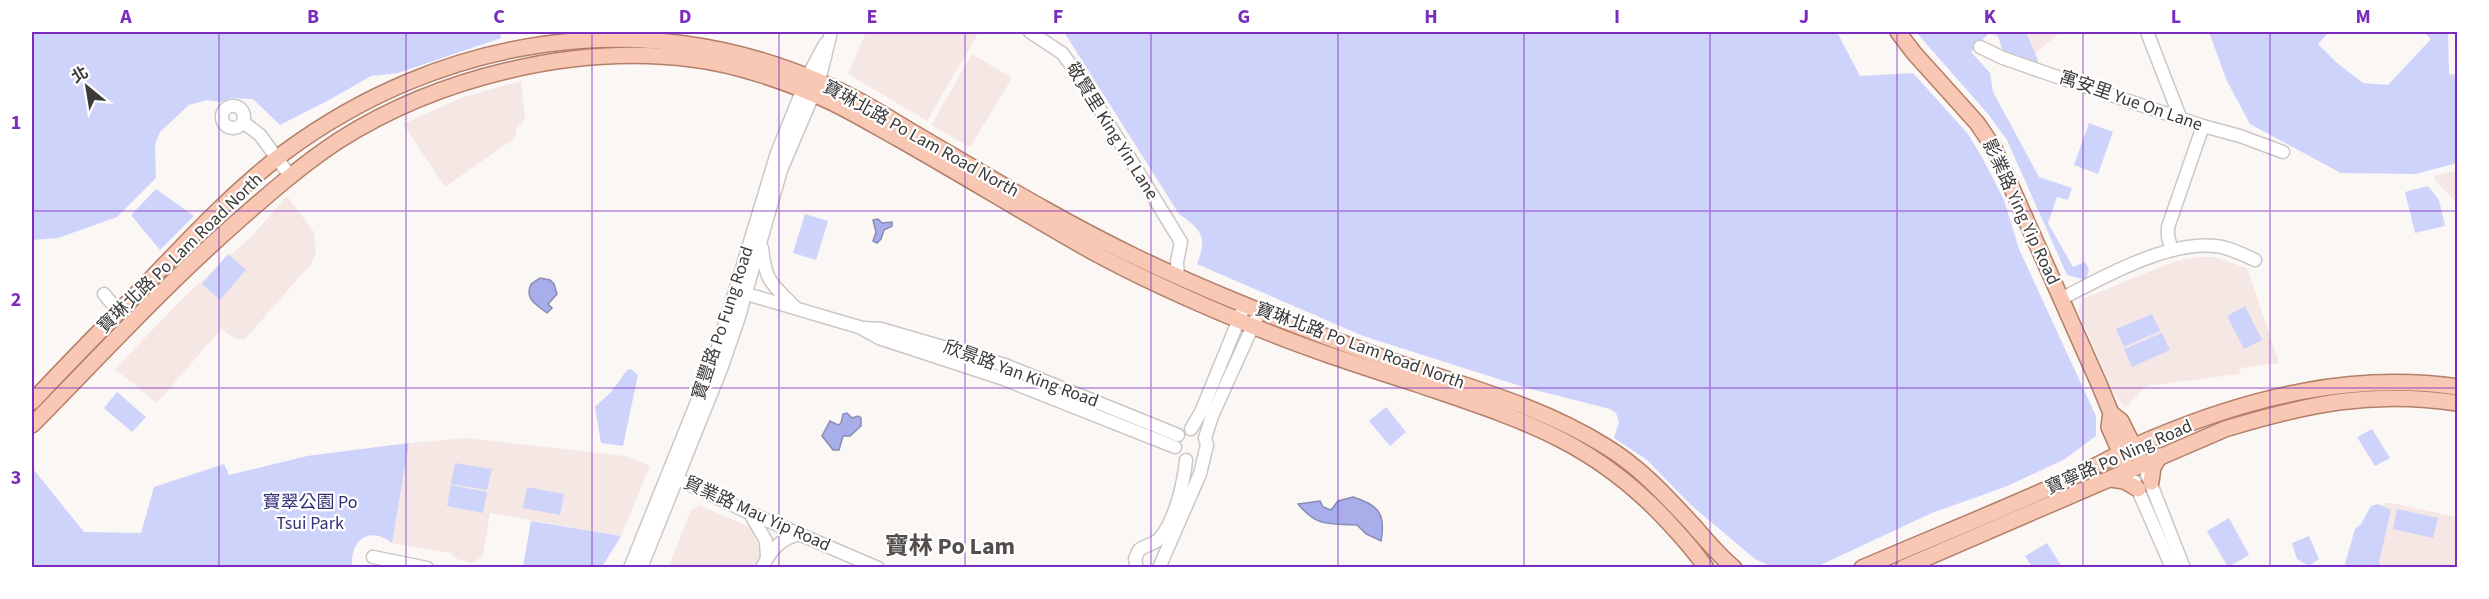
<svg xmlns="http://www.w3.org/2000/svg" width="2489" height="599" viewBox="0 0 2489 599" font-family="'Source Sans 3','Noto Sans TC',sans-serif">
  <rect width="100%" height="100%" fill="#fbf7f5"/>
  <!-- built -->
  <g fill="#f5e8e4">
    <path d="M866,32H979L927,121L848,74Z"/>
    <path d="M1987,32H2061L2033,55Z"/>
    <path d="M972,54L1012,78L970,147L931,125Z"/>
    <path d="M521,81L525,120L517,128L515,138L445,187L403,124L461,98Z"/>
    <path d="M2457,170H2458L2457,204L2434,179V176Z"/>
    <path d="M287,196L314,232L316,253L311,264L244,340L236,339L221,329L157,403L115,369L183,298L253,235Z"/>
    <path d="M2196,257H2214L2247,268L2279,363L2241,368L2239,374L2147,386L2125,408L2113,392L2078,311L2082,299L2173,262Z"/>
    <path d="M466,438L625,456L650,466L621,536L490,513L483,556L472,563L457,559L450,553L392,543L409,443Z"/>
    <path d="M2384,503H2391L2457,517V567L2370,568L2382,506Z"/>
    <path d="M699,505L750,527L762,554L755,567L668,568L690,512Z"/>
  </g>
  <!-- green -->
  <g fill="#ced3fc">
    <path d="M32,32H500L501,38L398,73L371,76L329,100L280,125L253,99L230,98L221,102L207,100L189,105L160,132L155,144L156,178L117,217L58,238L32,240Z"/>
    <path d="M1064,32H1837L1860,76L1913,73L1968,134L1983,159L2004,200L2019,249L2096,416V436L2065,459L2005,487L1932,513L1814,568L1773,567L1755,559L1691,505L1647,460L1614,438L1619,422L1616,413L1610,409L1527,388L1363,336L1197,264C1208,237 1201,229 1179,214Z"/>
    <path d="M1916,32H1990L1971,52L1990,73L1993,92L2039,177L2072,188L2068,200L2057,197L2048,223L2073,267L2085,262L2089,269L2086,280L2067,275L2007,140L1988,114Z"/>
    <path d="M1997,32L2026,33L2038,60L2035,73L2003,52Z"/>
    <path d="M2209,32H2329L2318,44L2336,62L2363,83L2388,85L2431,39L2424,32H2448L2449,74L2457,75V163L2416,174L2341,173L2250,124L2227,81Z"/>
    <path d="M2089,123L2113,132L2098,174L2074,165Z"/>
    <path d="M2428,186L2439,200L2445,226L2415,233L2405,192Z"/>
    <path d="M156,189L194,216L160,250L131,215Z"/>
    <path d="M805,214L828,221L816,260L793,253Z"/>
    <path d="M228,254L246,270L220,300L202,284Z"/>
    <path d="M2245,306L2262,340L2244,349L2227,316Z"/>
    <path d="M2152,314L2160,331L2124,347L2116,329Z"/>
    <path d="M2162,333L2170,350L2132,367L2124,349Z"/>
    <path d="M631,369L638,375L623,446L601,443L595,407L612,391L627,370Z"/>
    <path d="M117,392L146,417L132,432L104,408Z"/>
    <path d="M1386,407L1406,432L1390,446L1369,421Z"/>
    <path d="M2372,429L2390,458L2375,466L2357,437Z"/>
    <path d="M409,443L392,543C369,525 350,540 352,567H32V472L34,470L84,532L141,533L154,487L224,464L229,475L307,456Z"/>
    <path d="M455,463L492,469L487,490L451,484Z"/>
    <path d="M451,485L487,492L483,513L447,506Z"/>
    <path d="M527,487L564,494L560,515L523,508Z"/>
    <path d="M2378,504L2391,510L2379,562L2382,567H2347L2345,564L2355,529L2361,524L2371,506Z"/>
    <path d="M2397,509L2438,518L2433,538L2393,529Z"/>
    <path d="M2229,518L2249,555L2228,567L2207,531Z"/>
    <path d="M531,521L621,536L602,567H523Z"/>
    <path d="M2309,536L2319,559L2309,566L2297,559L2292,543Z"/>
    <path d="M2047,543L2062,567H2032L2025,556Z"/>
  </g>
  <!-- water -->
  <g fill="#a8aee9" stroke="#888cb4" stroke-width="1.5">
    <path d="M878,219L882,223L892,222V226L884,230L881,239L877,243L873,241L876,232L873,220Z"/>
    <path d="M540,278L550,280L554,284L557,294L548,304L552,308L547,313C537,305 524,299 531,284Z"/>
    <path d="M847,413L852,418L858,416L861,418V426L850,436H843L839,450H833L822,436L830,421L838,425L841,423L843,414Z"/>
    <path d="M1353,497C1379,505 1386,514 1381,541L1366,534L1357,525C1329,523 1318,528 1298,504L1320,501L1323,507L1331,510L1338,501Z"/>
  </g>
  <g fill="none" stroke-linecap="round" stroke-linejoin="round">
    <!-- minor casing -->
    <g stroke="#ccc7c5" stroke-width="15">
      <g id="minor">
        <path d="M1030,32L1062,53L1080,77L1181,242L1177,262L1178,277"/>
        <path d="M2147,32L2180,117"/>
        <path d="M1980,47L2003,58L2040,71L2203,126L2240,136L2283,152"/>
        <circle cx="233" cy="117" r="11"/>
        <path d="M243,122L260,135L290,176"/>
        <path d="M762,248C766,282 770,282 794,306"/>
        <path d="M2172,250L2168,237V227L2203,126"/>
        <path d="M740,292L859,327L879,338L1001,378L1175,447"/>
        <path d="M104,294L119,312"/>
        <path d="M2061,299C2103,277 2167,241 2215,246C2228,247 2242,254 2255,260"/>
        <path d="M863,328L881,329L1005,365L1178,435"/>
        <path d="M1191,429L1201,412L1242,312"/>
        <path d="M2147,474L2184,568"/>
        <path d="M671,476L750,513L878,568"/>
        <path d="M2134,481L2172,568"/>
        <path d="M750,513L766,541L767,558"/>
        <path d="M373,557L427,568"/>
        <path d="M630,568L715,357L777,153L808,76L825,44"/>
        <path d="M641,568L721,369L738,320L781,170L819,81L831,32"/>
        <path d="M762,568C770,551 781,537 801,534"/>
        <path d="M1137,568L1135,559L1139,550C1145,545 1154,545 1160,538C1175,521 1184,482 1186,460"/>
        <path d="M1159,568L1200,474L1207,445L1205,438L1212,416L1260,310"/>
      </g>
    </g>
    <!-- major casing -->
    <g stroke="#b37f69" stroke-width="18">
      <g id="major">
        <path d="M1898,32L1914,53L1977,123L1994,148L2099,384L2111,413L2109,427L2124,461"/>
        <path d="M32,402C70,361 110,321 149,281C192,236 235,190 285,152C441,37 639,4 818,81C858,97 894,122 931,143C999,183 1067,224 1138,258C1221,298 1308,331 1395,362C1467,387 1539,405 1605,446C1640,467 1666,496 1693,525C1706,540 1719,556 1734,568"/>
        <path d="M2111,413L2121,421L2138,455"/>
        <path d="M32,425C100,356 166,284 239,220C271,192 303,164 338,141C438,77 574,44 692,59C736,64 791,83 831,102C854,113 877,127 899,139C964,176 1028,215 1093,252C1141,278 1192,301 1243,322C1299,346 1358,365 1417,384C1519,419 1593,440 1669,523C1682,537 1695,551 1706,568"/>
        <path d="M2111,479L2124,481L2138,489"/>
        <path d="M2151,482L2153,467L2160,456"/>
        <path d="M1862,568C1929,539 1997,512 2063,482C2093,468 2122,451 2153,438C2250,397 2352,372 2458,387"/>
        <path d="M1903,568L2225,429C2307,404 2372,390 2458,403"/>
      </g>
    </g>
    <!-- minor -->
    <use href="#minor" stroke="#fff" stroke-width="12"/>
    <!-- major -->
    <use href="#major" stroke="#f8c8b4" stroke-width="15"/>
  </g>
  <!-- grid -->
  <path fill="none" stroke="#7b2cbf" stroke-width="1.5" stroke-opacity="0.55" d="M219,32V568M406,32V568M592,32V568M779,32V568M965,32V568M1151,32V568M1338,32V568M1524,32V568M1710,32V568M1897,32V568M2083,32V568M2270,32V568M32,211H2458M32,388H2458"/>
  <g text-anchor="middle" dominant-baseline="central" stroke-width="4.5" stroke-linejoin="round" paint-order="stroke">
    <!-- street labels -->
    <g font-size="18" fill="#3d3b3a" stroke="#fff">
      <text transform="translate(2131 101) rotate(19)">寓安里 Yue On Lane</text>
      <text transform="translate(1112 131) rotate(58)">敬賢里 King Yin Lane</text>
      <text transform="translate(921 139) rotate(29)">寶琳北路 Po Lam Road North</text>
      <text transform="translate(2021 212) rotate(65)">影業路 Ying Yip Road</text>
      <text transform="translate(180 253) rotate(-44)">寶琳北路 Po Lam Road North</text>
      <text transform="translate(723 323) rotate(-72)">寶豐路 Po Fung Road</text>
      <text transform="translate(1360 346) rotate(20)">寶琳北路 Po Lam Road North</text>
      <text transform="translate(1021 374) rotate(20)">欣景路 Yan King Road</text>
      <text transform="translate(2119 457) rotate(-24)">寶寧路 Po Ning Road</text>
      <text transform="translate(757 514) rotate(24)">貿業路 Mau Yip Road</text>
    </g>
    <!-- park labels -->
    <g font-size="18" fill="#313075" stroke="#fff">
      <text x="310" y="502">寶翠公園 Po<tspan x="310" dy="21">Tsui Park</tspan></text>
    </g>
    <!-- district labels -->
    <g font-size="24" font-weight="bold" fill="#524e4c" stroke="#fff">
      <text x="950" y="546">寶林 Po Lam</text>
    </g>
  </g>
  <!-- border -->
  <rect width="2489" height="599" fill="none" stroke="#ffffff" stroke-width="66"/>
  <!-- north arrow -->
  <g transform="translate(87 87) rotate(330)" stroke="#ffffff" stroke-width="4.5" paint-order="stroke">
  <path d="M0-4.5L10 22L0 15L-10 22Z" fill="#3d3b3a"/>
  <text y="-9" font-size="16" font-weight="bold" text-anchor="middle" fill="#3d3b3a">北</text>
  </g>
  <rect x="33" y="33" width="2423" height="533" fill="none" stroke="#7b2cbf" stroke-width="2"/>
  <g font-size="20" text-anchor="middle" font-weight="bold" fill="#7b2cbf">
    <text x="126" y="23">A</text>
    <text x="313" y="23">B</text>
    <text x="499" y="23">C</text>
    <text x="685" y="23">D</text>
    <text x="872" y="23">E</text>
    <text x="1058" y="23">F</text>
    <text x="1244" y="23">G</text>
    <text x="1431" y="23">H</text>
    <text x="1617" y="23">I</text>
    <text x="1804" y="23">J</text>
    <text x="1990" y="23">K</text>
    <text x="2176" y="23">L</text>
    <text x="2363" y="23">M</text>
    <text x="16" y="129">1</text>
    <text x="16" y="306">2</text>
    <text x="16" y="484">3</text>
  </g>
</svg>
